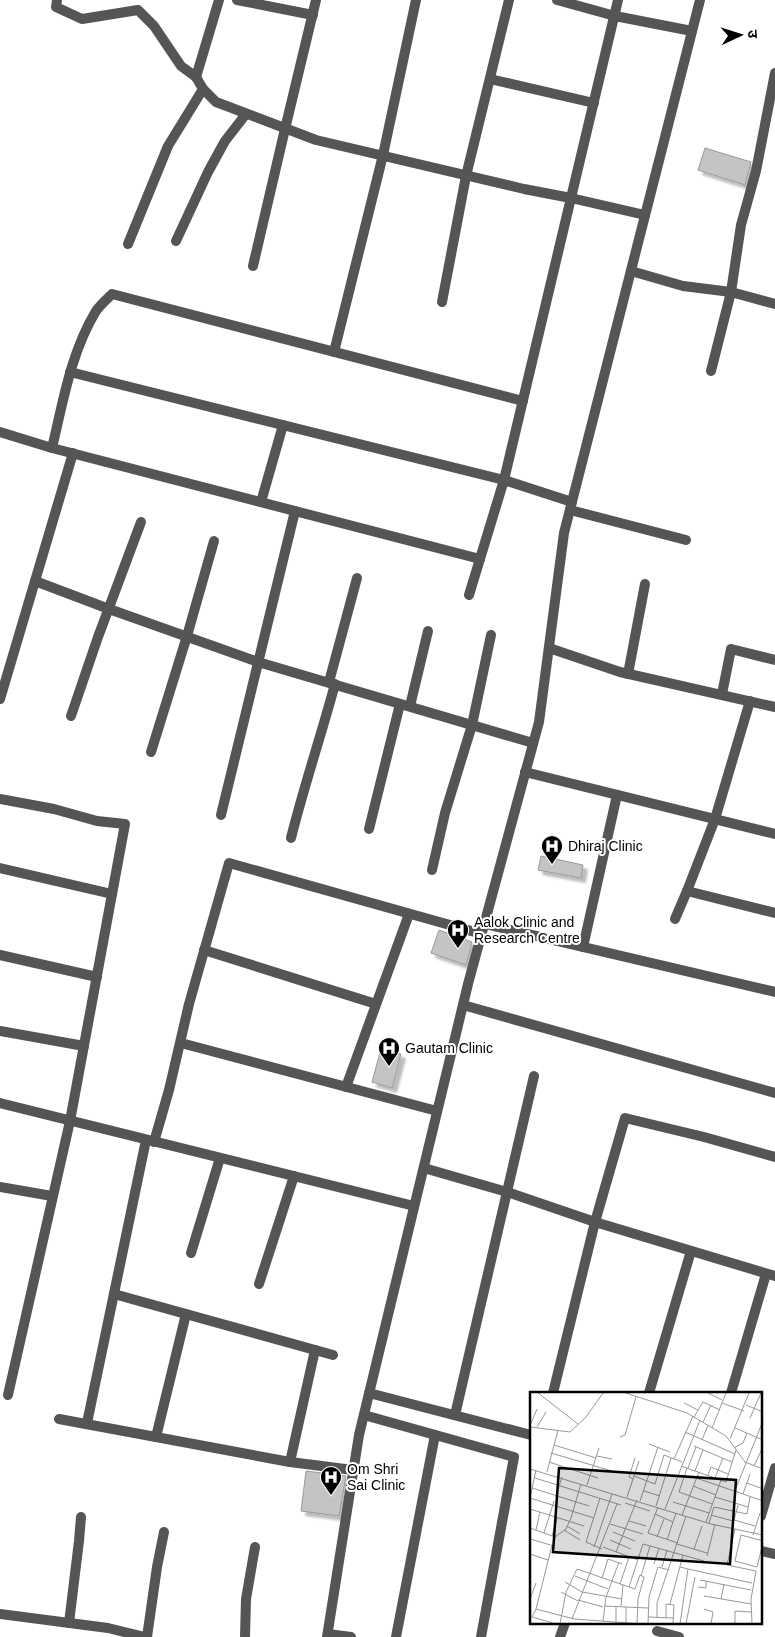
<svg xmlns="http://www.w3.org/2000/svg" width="775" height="1637" viewBox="0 0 775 1637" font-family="Arial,'Noto Sans Devanagari',sans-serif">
  <defs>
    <filter id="shadow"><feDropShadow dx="4.5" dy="4.5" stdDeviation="1" flood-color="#0004"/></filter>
  </defs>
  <rect width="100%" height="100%" fill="#fff"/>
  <!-- building -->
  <g fill="#c4c4c4" stroke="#999" filter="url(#shadow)">
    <path d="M705,148L751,162L745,185L698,170Z"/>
    <path d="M541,856L583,865L581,878L538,870Z"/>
    <path d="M439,930L472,942L466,965L431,953Z"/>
    <path d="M381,1049L401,1054L392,1088L372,1082Z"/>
    <path d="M306,1471L346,1476L339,1516L301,1511Z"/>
  </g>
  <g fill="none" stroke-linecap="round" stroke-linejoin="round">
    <!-- minor -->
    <g stroke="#555" stroke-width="10">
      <path d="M57,0L56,7L82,19L138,10L154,26L181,66L196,77L203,89L216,102L316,140L524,189L571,198L645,215"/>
      <path d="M237,0L313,15"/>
      <path d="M557,0L615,16L692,31"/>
      <path d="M196,77L219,0"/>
      <path d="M490,79L594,103"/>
      <path d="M176,241L208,172L225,141L246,114"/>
      <path d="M128,244L168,146L203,89"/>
      <path d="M253,266L285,129L316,0"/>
      <path d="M631,271L683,286L731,292L775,304"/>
      <path d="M442,302L466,176L509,0"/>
      <path d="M334,352L383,155L416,0"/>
      <path d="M711,371L731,292L741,225L756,171L775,73"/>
      <path d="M70,372L504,480L572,502"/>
      <path d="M0,432L52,448L480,559"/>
      <path d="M52,448C63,402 71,352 96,311C100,305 107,299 112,294L523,401"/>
      <path d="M261,502L283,425"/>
      <path d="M570,510L686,540"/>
      <path d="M35,581L109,609L258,662L533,743"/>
      <path d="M469,595L504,480L618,0"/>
      <path d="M549,648L620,672L775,707"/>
      <path d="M628,674L645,584"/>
      <path d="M329,682L357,578"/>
      <path d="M722,694L731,649L775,660"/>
      <path d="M0,699L73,453"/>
      <path d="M750,701L715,819L687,891L775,913"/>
      <path d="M410,706L428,631"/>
      <path d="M71,716L98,637L141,522"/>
      <path d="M151,752L187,636L214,541"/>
      <path d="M525,772L775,834"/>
      <path d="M0,799L54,809L97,821L125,824L70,1121L8,1395"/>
      <path d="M221,815L295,511"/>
      <path d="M369,829L400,704"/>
      <path d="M291,838C304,786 321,736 335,684"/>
      <path d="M0,868L112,894"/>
      <path d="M432,870L445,813L472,725L491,635"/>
      <path d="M675,919L687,891"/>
      <path d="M485,924L775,992"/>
      <path d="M583,947L617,795"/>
      <path d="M204,950L376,1004"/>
      <path d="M0,955L97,977"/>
      <path d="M463,1005L775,1093"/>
      <path d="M0,1031L84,1046"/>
      <path d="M181,1043L437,1111"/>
      <path d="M346,1087L409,914"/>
      <path d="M0,1103L414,1206"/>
      <path d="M154,1142L169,1090L189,1004L229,863L482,934"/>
      <path d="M424,1168L507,1192L595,1222L775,1276"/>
      <path d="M0,1187L52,1196"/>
      <path d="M191,1253L220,1158"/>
      <path d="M259,1284L294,1176"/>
      <path d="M114,1294L333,1355"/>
      <path d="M369,1393L531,1435"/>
      <path d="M553,1393L595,1222L625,1118L704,1137L775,1157"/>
      <path d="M649,1393L691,1251"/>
      <path d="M731,1393L766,1274"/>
      <path d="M364,1415L514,1457L481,1637"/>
      <path d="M455,1415L534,1076"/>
      <path d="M59,1419L290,1462L353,1470"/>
      <path d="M87,1423L146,1140"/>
      <path d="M156,1437L186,1314"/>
      <path d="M290,1462L315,1350"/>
      <path d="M761,1516L775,1468"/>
      <path d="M761,1551L775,1554"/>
      <path d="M0,1614L108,1628L145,1637"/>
      <path d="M69,1623L79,1541L81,1517"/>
      <path d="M657,1631L679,1637"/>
      <path d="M328,1634L351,1637"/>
      <path d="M147,1637L157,1567L164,1532"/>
      <path d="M245,1637L246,1599L255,1547"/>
      <path d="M396,1637L435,1435"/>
      <path d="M560,1637L565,1623"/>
    </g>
    <!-- tertiary -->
    <path stroke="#555" stroke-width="10" d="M327,1637L359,1435L468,984L539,722L564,533L700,0"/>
  </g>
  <!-- icons -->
  <defs>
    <g id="hospital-pin" transform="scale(1.125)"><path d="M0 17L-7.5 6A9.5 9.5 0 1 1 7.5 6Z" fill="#000" stroke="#fff"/><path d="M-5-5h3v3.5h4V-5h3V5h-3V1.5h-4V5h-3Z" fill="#fff"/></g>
  </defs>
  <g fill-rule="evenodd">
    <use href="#hospital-pin" x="552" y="846"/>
    <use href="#hospital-pin" x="458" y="930"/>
    <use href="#hospital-pin" x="389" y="1048"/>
    <use href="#hospital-pin" x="331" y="1477"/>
  </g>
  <g text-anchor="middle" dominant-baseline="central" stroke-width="4" stroke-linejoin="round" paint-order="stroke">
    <!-- poi labels -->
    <g font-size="14" fill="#000" stroke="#fff" text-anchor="start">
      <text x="568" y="846">Dhiraj Clinic</text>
      <text x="474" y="922">Aalok Clinic and<tspan x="474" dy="16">Research Centre</tspan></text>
      <text x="405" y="1048">Gautam Clinic</text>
      <text x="347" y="1469">Om Shri<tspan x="347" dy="16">Sai Clinic</tspan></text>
    </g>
  </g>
  <!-- overview -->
  <g transform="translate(530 1392)">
    <rect width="232" height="232" fill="#fff"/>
    <path fill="none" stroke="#999" stroke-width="1" d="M8,1L48,32M96,1L157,21L196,44L215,70L233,77M178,1L192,8M154,11L168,18M192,11L214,19M216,13L233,20M164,25L173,10L190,18M220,26L231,1M173,30L181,13M1,31L7,17M0,35L40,40L56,25L73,1M7,35L16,20M182,36L196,1M205,36L233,48M155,40L205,62M90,45L95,43L106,5M200,47L219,1M172,48L178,33M119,52L140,60M24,53L66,66M164,54L202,70M204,56L213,51L217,41M21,61L82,79M67,64L82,67M144,67L163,24M19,70L68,86M151,74L196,90L206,58M224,74L233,55M157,76L149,100L182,112M158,76L166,55M0,77L181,132L233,143M165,79L173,58M17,80L28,38M220,82L213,102L233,109M178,83L181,75L198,82M104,84L125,92L134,63L152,70M5,86L91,113M166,86L213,102M185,86L193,66M103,87L99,85L105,66M217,91L233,97M57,93L69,56M163,94L186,103M2,96L59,114M114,99L130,104M204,101L233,29M26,104L32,85M97,105L109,69M185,105L218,115M0,106L64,126M0,106L6,78M70,106L56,150L72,157M110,109L128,55M143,110L179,121M95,111L120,119M126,114L141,66M128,115L118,141L148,151M0,117L54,134M135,117L170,28M125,122L143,130M152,123L169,80M181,123L203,129M204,128L225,134M99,129L116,134M176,130L191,88M179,131L184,115L217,122L220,105M80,132L113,142M37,134L50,142M0,136L25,145M202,136L208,113M205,137L197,173L226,179L221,207L222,232M6,138L10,120M34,138L50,148M83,140L105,149M14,141L24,109M223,143L230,121M22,144L27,126M127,145L134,127M0,147L24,154L25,145L36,137L41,126L51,92M80,148L101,157M137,148L146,121M233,149L211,143L205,169L227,175L233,151M147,152L177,161M22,153L6,217L44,227L112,232M64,155L82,102M73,155L108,168M164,157L172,134M86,160L107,108M0,162L18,168M177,164L185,132M124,172L129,156M132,175L137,158M150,175L158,177L150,232M158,177L222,191M45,184L78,197M111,184L120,154M72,186L78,167L92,172M170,188L221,198M35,190L52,200L92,207M90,192L99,165M99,195L113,152L174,169M168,195L176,196V189M31,200L48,209M174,204L221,212M0,207L6,191M191,207L194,192M48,208L73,215M140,212L153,163M74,214L118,216M91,214L93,193M6,217L2,225L23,231M174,217L183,220L181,232M118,225L143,226M127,226V211L156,124M136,226V212L144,213L143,232M42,227L87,112M73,229L76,205L89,170M86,231V214M96,231V215M30,232L36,200L47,177L105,197L110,183L114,185L108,207L107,232M118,232L119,205L128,175L139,178M156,232L165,185M205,232V219L221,220"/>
    <path fill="#000" fill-opacity="0.15" stroke="#000" stroke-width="2.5" d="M29,76L206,88L200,172L23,160Z"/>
    <rect width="232" height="232" fill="none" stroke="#000" stroke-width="2.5"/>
  </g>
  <!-- north arrow -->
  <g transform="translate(740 35) rotate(86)" stroke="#ffffff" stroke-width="4" paint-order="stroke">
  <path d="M0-4L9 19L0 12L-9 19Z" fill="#000000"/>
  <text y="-8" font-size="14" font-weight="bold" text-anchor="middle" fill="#000000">उ</text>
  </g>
</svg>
